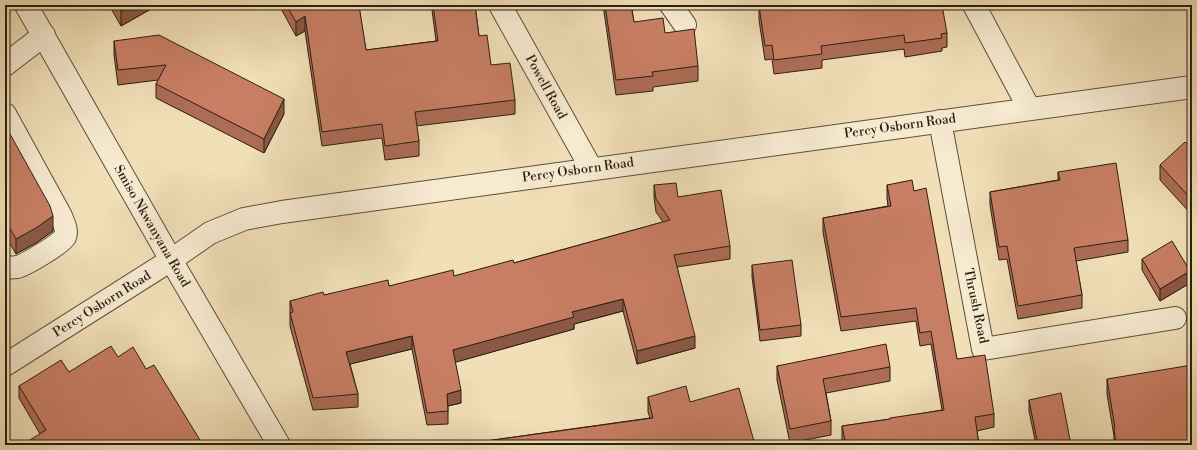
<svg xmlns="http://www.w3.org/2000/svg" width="1197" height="450" viewBox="0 0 1197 450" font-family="'Libre Bodoni',serif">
  <rect width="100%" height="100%" fill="#f1dfb8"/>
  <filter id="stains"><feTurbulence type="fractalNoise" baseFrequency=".005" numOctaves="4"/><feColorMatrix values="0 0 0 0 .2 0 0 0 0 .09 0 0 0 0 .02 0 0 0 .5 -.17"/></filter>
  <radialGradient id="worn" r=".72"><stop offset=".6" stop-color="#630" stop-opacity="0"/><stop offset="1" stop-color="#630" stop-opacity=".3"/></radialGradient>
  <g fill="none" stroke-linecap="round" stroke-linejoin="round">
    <!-- minor casing -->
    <g stroke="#5c4f3b" stroke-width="24">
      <g id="minor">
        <path d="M26,5L171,260L279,445"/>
        <path d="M500,5L591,168"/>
        <path d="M671,5L685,25"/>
        <path d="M974,5L1029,108"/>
        <path d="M5,65L44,35"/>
        <path d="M5,114L61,216C63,222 68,230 65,237C62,243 24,266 17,267C12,268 9,268 5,266"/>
        <path d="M940,121L983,349L1175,318"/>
        <path d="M5,365L171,260L210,233L244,219L282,212C585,169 888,126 1192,87"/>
      </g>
    </g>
    <!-- minor -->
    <use href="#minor" stroke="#f6ead1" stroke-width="22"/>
  </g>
  <!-- wall -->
  <g fill="#ac6c56" stroke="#2b1f11">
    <path d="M109,5H158L121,26Z"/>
    <path d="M279,5H380L359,8L366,50L436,41L432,10V5H475L479,36L491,65L515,100V114L416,126L419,141V156L385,160L382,138L322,146L305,31L296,36Z"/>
    <path d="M603,5H640V8L632,10L634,22L665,33L698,66V81L653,87V91L616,95Z"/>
    <path d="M759,6L947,33V47L942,48V51L905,57L904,49L822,60V68L774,74L772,59L765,60L759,20Z"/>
    <path d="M114,41L284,114L264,153L156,98V84L158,80L118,85L114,55Z"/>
    <path d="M5,125L53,231L36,243L16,254L5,235Z"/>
    <path d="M1192,149V215L1160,180V165Z"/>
    <path d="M1058,172L1128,240V252L1076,261L1082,295V308L1018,319L1007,259L999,260L990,205V192L1058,180Z"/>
    <path d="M654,185L678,197L730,246V259L677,267L695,348L637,364L623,311L574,324V329L455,362L461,403L448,406V424L427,425L412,349L350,364L358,394V407L313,410L290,326V301L324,295L389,286L454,276L514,263L663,222L656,212L654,197Z"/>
    <path d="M887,185L914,191L957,359L994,414V427L977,431L979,445H843L842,440V426L890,419L942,410L931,344L920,346L916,321L841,331L823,232V218L888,206L887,198Z"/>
    <path d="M1142,259L1190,283L1160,301L1142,270Z"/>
    <path d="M752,265L801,325V336L760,341L752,277Z"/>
    <path d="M118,357L146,369L40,434L19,398V386L69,372Z"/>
    <path d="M777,366L890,367V381L826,393L831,421V435L790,443L777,380Z"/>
    <path d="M1107,379L1192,445H1114V436L1107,394Z"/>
    <path d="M648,397L690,402L755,445H486V441L650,418L648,412Z"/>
    <path d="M1029,400L1071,445H1036L1029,411Z"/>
  </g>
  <!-- shaded-wall -->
  <g fill="#8c5846" stroke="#2b1f11">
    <path d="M132,5H158L121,26V11Z"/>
    <path d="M630,5H640V8L630,10Z"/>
    <path d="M305,16V31L296,36V22Z"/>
    <path d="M284,99V114L264,153V139Z"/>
    <path d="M53,216V231L36,243L16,254V239Z"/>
    <path d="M1190,271V283L1160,301V289Z"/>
    <path d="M623,299V311L574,324V329L453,363V350L572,312Z"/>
    <path d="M412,336V349L346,365V352Z"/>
    <path d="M695,336V348L637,364V351Z"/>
    <path d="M461,390V403L447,406V394Z"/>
  </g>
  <!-- building -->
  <g fill="#c87e64" stroke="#2b1f11">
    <path d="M118,5H132L121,11Z"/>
    <path d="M286,5H359L366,50L438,41L433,5H475L479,36L487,35L491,65L510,63L515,100L415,112L419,141L385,146L382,124L322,132L305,16L296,22Z"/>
    <path d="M605,5H631L634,22L663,18L665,33L694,29L698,66L652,72L653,76L616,80Z"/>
    <path d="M766,5H942L947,33L941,34L942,38L905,43L904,35L821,46L822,54L774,60L772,45L765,46L759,6Z"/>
    <path d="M159,35L284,99L264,139L156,84L166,65L118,70L114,41Z"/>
    <path d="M5,125L50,206L53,216L36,228L16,239L5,220V211L8,209L5,205Z"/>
    <path d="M1185,142L1192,149V200L1160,165Z"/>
    <path d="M1116,163L1128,240L1074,248L1082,295L1018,306L1007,246L999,247L990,192L1060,180L1058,172Z"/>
    <path d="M912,180L914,191L926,188L957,359L985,355L994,414L975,417L979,445H846L842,426L890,419V418L944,410L931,331L920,333L916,308L841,317L823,218L891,206L887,185Z"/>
    <path d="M676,183L678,197L721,190L730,246L674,255L695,336L637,351L623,299L572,312L574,317L453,350L461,390L447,394L448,411L427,413L412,336L346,352L358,394L313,398L290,313L293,312L290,301L323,292L324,295L388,280L389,286L453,270L454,276L513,260L514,263L670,220L656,199L654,185Z"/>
    <path d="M1172,241L1190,271L1160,289L1142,259Z"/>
    <path d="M792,260L801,325L760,330L752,265Z"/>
    <path d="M886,344L890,367L823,379L831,421L790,429L777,366Z"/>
    <path d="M111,346L118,357L133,347L146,369L154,365L203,445H22L46,430L19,386L61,360L69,372Z"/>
    <path d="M1192,365V445H1116L1114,428H1115L1107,379Z"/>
    <path d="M686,386L690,402L739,388L755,445H486V441L653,418L648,397Z"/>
    <path d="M1061,393L1071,445H1038L1029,400Z"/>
  </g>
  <g text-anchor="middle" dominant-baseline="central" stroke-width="3.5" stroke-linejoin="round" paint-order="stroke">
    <!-- street labels -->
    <g font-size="13" fill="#2b1f11" stroke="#f6ead1">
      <text transform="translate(546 87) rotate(61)">Powell Road</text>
      <text transform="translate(900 126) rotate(-8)">Percy Osborn Road</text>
      <text transform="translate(578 170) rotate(-8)">Percy Osborn Road</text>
      <text transform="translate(152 226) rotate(60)">Smiso Nkwanyana Road</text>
      <text transform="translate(102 304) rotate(-32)">Percy Osborn Road</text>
      <text transform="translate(976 306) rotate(78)">Thrush Road</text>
    </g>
  </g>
  <!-- margin -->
  <rect width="1197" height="450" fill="none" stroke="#f1dfb8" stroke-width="20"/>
  <rect x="6" y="6" width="1185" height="438" fill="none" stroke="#2b1f11" stroke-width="2"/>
  <rect x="10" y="10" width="1177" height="430" fill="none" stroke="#2b1f11"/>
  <rect width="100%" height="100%" filter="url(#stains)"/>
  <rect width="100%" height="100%" fill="url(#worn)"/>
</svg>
